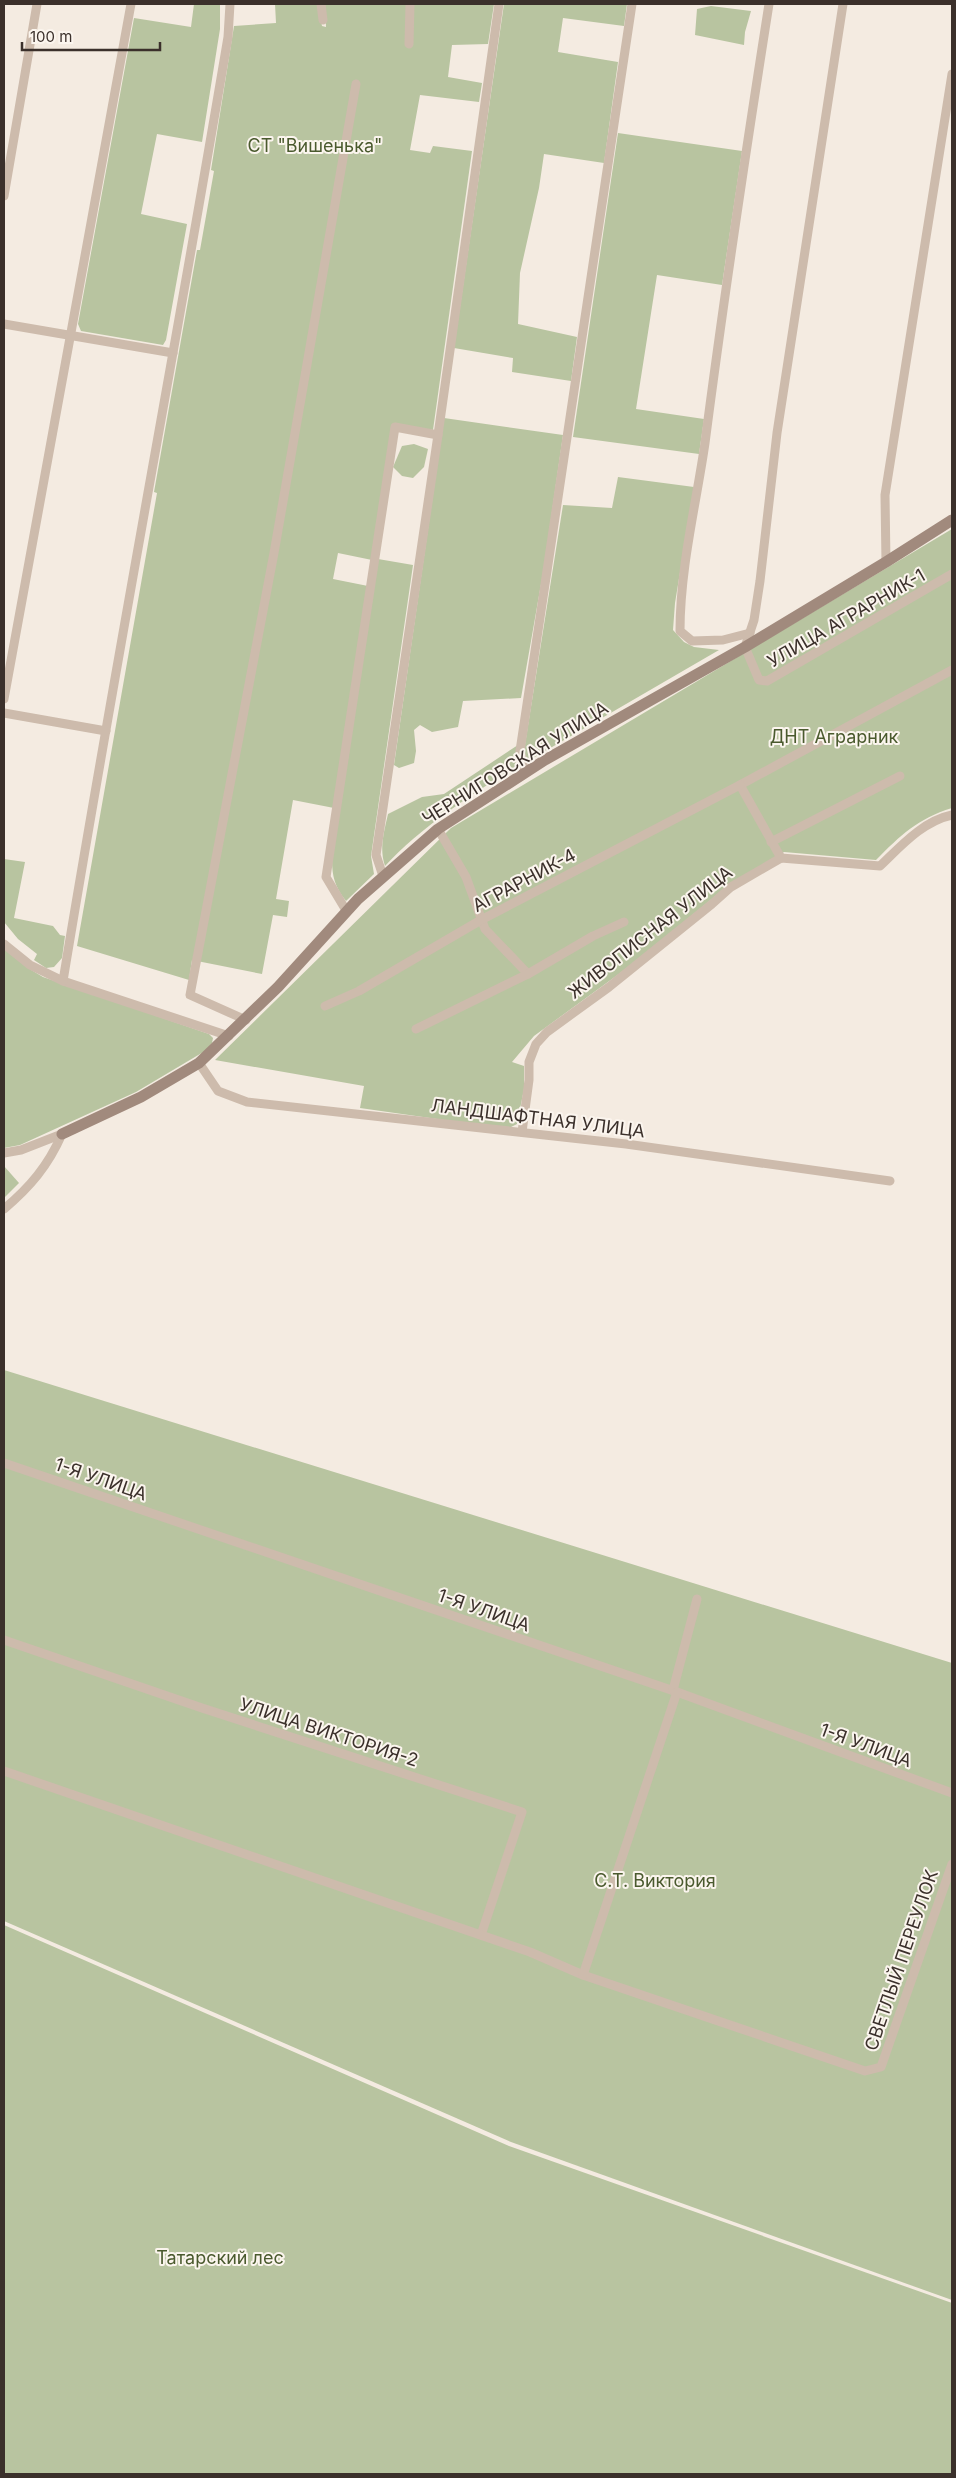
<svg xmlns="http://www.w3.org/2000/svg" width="956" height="2478" viewBox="0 0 956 2478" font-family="Inter,sans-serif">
  <rect width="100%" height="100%" fill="#f4ebe1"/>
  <!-- green -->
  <g fill="#b8c4a0">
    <path d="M194,4H220V29L202,142L157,134L141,214L187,224L166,340L163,345L81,331L78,324L134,18L191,27Z"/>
    <path d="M275,4H318L322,26L326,27L325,4H494L488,44L452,45L448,77L482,83L479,102L420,95L410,150L430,153L433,146L472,151L433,430L394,424L372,560L338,553L333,579L368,586L334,808L293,800L276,899L289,901L287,917L273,915L262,974L192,960L189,980L77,946L157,493L154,492L197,250H200L214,171L211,170L234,26L276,23Z"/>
    <path d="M504,4H627L624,26L563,18L558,52L618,62L604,163L544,154L539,188L520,273L518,324L577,337L571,381L512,372L513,358L454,348Z"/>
    <path d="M711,6L751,11L745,32L744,45L695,35L697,9Z"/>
    <path d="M618,133L742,151L722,285L657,275L636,409L704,419L699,454L573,437Z"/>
    <path d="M444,418L563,435L544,567L521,698L463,701L458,727L432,732L420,725L414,730L416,751L414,763L399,768L394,765Z"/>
    <path d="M414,444L428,449L424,467L413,478L402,476L393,467L402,446Z"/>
    <path d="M618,477L694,487L675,603L673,630L684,642L694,647L719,650L528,761L524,751L563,505L612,508Z"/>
    <path d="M952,529V808C917,819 901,835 876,860L784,852L719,893L638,960L534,1036L512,1062L524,1066V1089L517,1124L507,1129L360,1108L364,1086L215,1060L451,828Z"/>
    <path d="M378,559L413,565L371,856L374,874L346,901C335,887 332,877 332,859Z"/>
    <path d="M518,745L515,767C470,796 422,826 385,866C379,848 384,832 388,814L422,797L444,794Z"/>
    <path d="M4,859L25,862L14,918L53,926L60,935L65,936L62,958L54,967L46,968L34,960L37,954L18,939L4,922Z"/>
    <path d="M4,948L28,968L43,977L209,1034L213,1038L212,1043L205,1051L136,1092L20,1145L4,1148Z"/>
    <path d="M4,1166L19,1183L4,1198Z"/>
    <path d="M4,1370L952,1663V2300L511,2142L4,1921Z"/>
    <path d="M4,1925L509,2146L952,2303V2474H4Z"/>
  </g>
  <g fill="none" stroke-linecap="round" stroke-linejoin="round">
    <!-- street -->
    <g stroke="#cdbbac" stroke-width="9">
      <path d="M321,4L323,20"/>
      <path d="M843,4L777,433L760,581L754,620L745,647L759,680L767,681L952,574"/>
      <path d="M409,44L410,4"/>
      <path d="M4,196L37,4"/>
      <path d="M4,324L173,353"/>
      <path d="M886,562L885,495L952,74"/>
      <path d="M750,633L723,640L692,641L680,631C680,568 696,505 705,443C724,296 746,150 769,4"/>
      <path d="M4,699L131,4"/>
      <path d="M4,713L106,731"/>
      <path d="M525,773L520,751L632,4"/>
      <path d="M438,829L466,877L485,929L528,974"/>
      <path d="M771,842L900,776"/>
      <path d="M781,858L740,785L952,670"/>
      <path d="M383,876L376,855L438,435"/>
      <path d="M347,912L326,877L395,427L438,435L499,4"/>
      <path d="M4,944L30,965L63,981L229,1036"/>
      <path d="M63,981C115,665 175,352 228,37L230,4"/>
      <path d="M325,1006L359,991L481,920L740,785"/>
      <path d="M246,1020L190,995L274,553L356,84"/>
      <path d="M416,1029L528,974L593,936L624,922"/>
      <path d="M199,1063L218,1091L247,1102L626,1144L890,1181"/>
      <path d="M522,1132L529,1080V1062L536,1044L547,1032L609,987L712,904L731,887L781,858L880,866C901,846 923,821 952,815"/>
      <path d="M4,1153L21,1150L62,1134"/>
      <path d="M4,1209C30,1187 48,1166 62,1134"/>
      <path d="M4,1463L677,1692L952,1793"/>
      <path d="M4,1640L202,1708L522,1812L481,1935"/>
      <path d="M673,1690L697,1599"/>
      <path d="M4,1771L530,1952L583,1975L865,2071L881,2067L952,1864"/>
      <path d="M583,1975L677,1692"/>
    </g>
    <!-- secondary -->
    <path stroke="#a18a7d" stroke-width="11" d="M62,1134L141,1097L199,1063L278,987L358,899L438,829L545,760L745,647L886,562L952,520"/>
  </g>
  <g text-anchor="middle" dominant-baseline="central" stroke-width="4" stroke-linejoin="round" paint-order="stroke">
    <!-- park labels -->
    <g font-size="18" fill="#4a5a2e" stroke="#fbf5ee">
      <text x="315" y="145">СТ "Вишенька"</text>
      <text x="834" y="736">ДНТ Аграрник</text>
      <text x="655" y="1880">С.Т. Виктория</text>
      <text x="220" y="2257">Татарский лес</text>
    </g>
    <!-- street labels -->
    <g font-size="18" fill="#3b302b" stroke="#fbf5ee">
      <text transform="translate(846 618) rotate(-30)">УЛИЦА АГРАРНИК-1</text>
      <text transform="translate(515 763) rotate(-32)">ЧЕРНИГОВСКАЯ УЛИЦА</text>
      <text transform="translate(524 880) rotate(-28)">АГРАРНИК-4</text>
      <text transform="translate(650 932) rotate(-38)">ЖИВОПИСНАЯ УЛИЦА</text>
      <text transform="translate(538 1118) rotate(7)">ЛАНДШАФТНАЯ УЛИЦА</text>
      <text transform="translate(101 1479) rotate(19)">1-Я УЛИЦА</text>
      <text transform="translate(484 1610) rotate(19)">1-Я УЛИЦА</text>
      <text transform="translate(329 1732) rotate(18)">УЛИЦА ВИКТОРИЯ-2</text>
      <text transform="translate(866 1745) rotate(20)">1-Я УЛИЦА</text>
      <text transform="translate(901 1960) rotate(-71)">СВЕТЛЫЙ ПЕРЕУЛОК</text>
    </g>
  </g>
  <!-- border -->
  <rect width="956" height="2478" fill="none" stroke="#3b302b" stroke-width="10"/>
  <!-- scale -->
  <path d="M22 42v8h138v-8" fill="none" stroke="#3b302b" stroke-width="2.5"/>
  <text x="30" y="42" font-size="15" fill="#3b302b" stroke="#fbf5ee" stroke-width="4" paint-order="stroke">100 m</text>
</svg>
